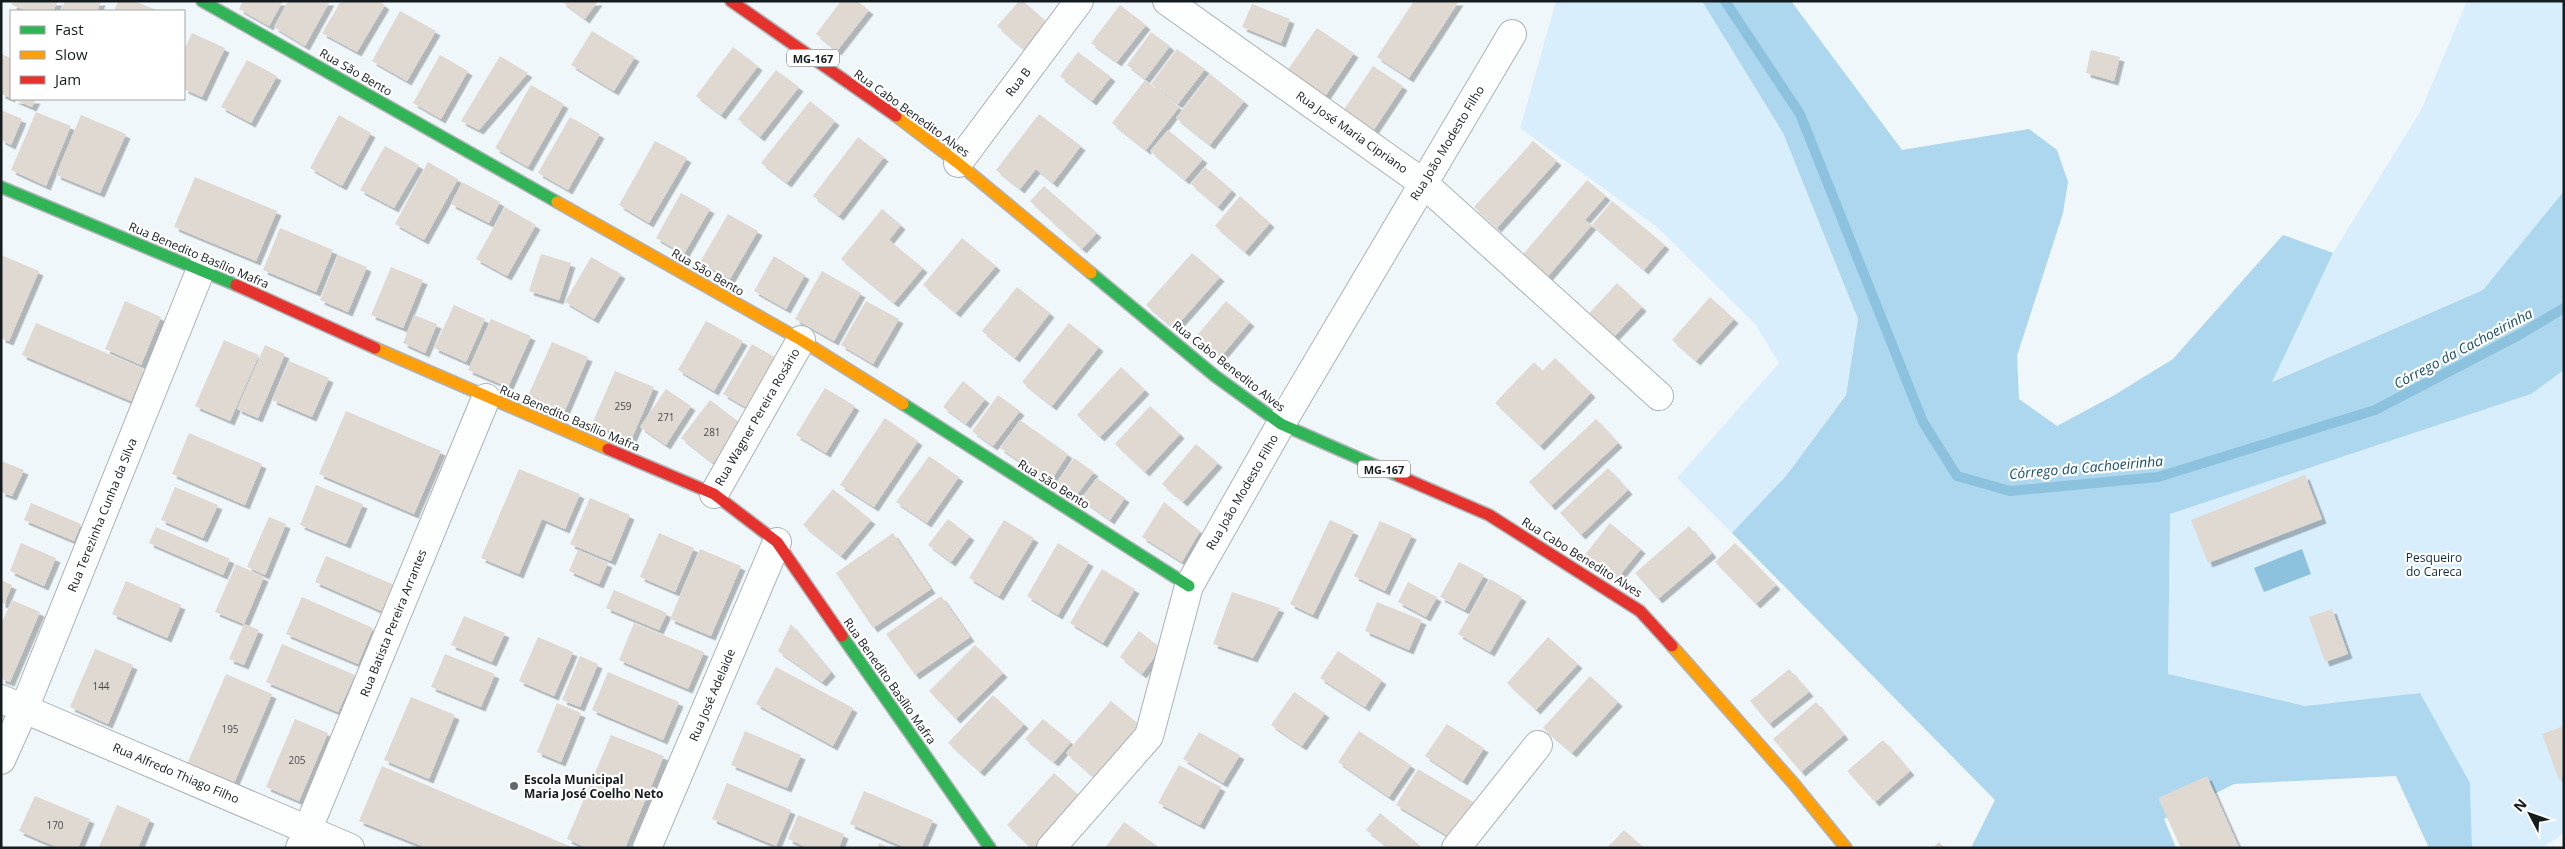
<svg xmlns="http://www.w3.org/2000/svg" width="2565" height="849" viewBox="0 0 2565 849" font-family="'Open Sans',sans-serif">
  <defs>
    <filter id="shadow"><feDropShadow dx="4.5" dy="4.5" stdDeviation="0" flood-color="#0004"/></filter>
  </defs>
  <rect width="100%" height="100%" fill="#f0f7fb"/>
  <!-- green -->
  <g fill="#d8eefc">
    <path d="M1556,1H1702L1783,133L1858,319L1846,394L1786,476L1732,533L1677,478L1779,363L1755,324L1657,227L1520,128Z"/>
    <path d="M2467,1H2564V191L2483,290L2271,382L2333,253L2421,110Z"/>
    <path d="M2564,370V833L2542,848H2472L2470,783L2420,693L2305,706L2168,674L2170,514L2531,394Z"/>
  </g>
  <!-- forest -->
  <path fill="#acd7ee" d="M1702,1H1791L1902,150L2029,129L2057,150L2068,182L2063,213L2017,356L2019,399L2057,426L2113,396L2173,359L2283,235L2333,253L2272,382L2483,290L2564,191V370L2531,394L2170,514L2168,674L2305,706L2420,693L2470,783L2472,848H2429L2396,776L2234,784L2164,819L2176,848H1971L1995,800L1732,533L1786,476L1846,395L1858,319L1783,133Z"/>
  <!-- water -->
  <path fill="#8dc2df" d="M2302,549L2311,574L2264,592L2254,568Z"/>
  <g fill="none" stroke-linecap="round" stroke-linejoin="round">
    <!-- stream -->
    <path stroke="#8dc2df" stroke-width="10" d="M1725,1L1800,114L1923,422L1957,476L2010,491L2158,477L2375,410L2519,335L2564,308"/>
  </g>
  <!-- building -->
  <g fill="#e0d9d1" filter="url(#shadow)">
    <path d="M13,1H58L53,11H26L12,5Z"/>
    <path d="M65,1H101L97,11H61Z"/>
    <path d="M118,1H134L159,11H114Z"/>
    <path d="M243,1H283L269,26L239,9Z"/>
    <path d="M288,1H330L305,46L274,27Z"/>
    <path d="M341,1H379L385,5L357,52L322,33Z"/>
    <path d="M561,1H598L585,19Z"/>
    <path d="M841,1H857L869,10L837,51L816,34Z"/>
    <path d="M1019,1H1023L1049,24L1025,51L997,26Z"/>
    <path d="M1414,1H1459L1409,78L1377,57Z"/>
    <path d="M1252,4L1290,19L1281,43L1242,27Z"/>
    <path d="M1120,5L1146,25L1117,62L1091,43Z"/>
    <path d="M400,11L436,31L407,81L372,61Z"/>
    <path d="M1317,28L1354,53L1320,104L1282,78Z"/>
    <path d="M592,31L635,57L614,91L571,65Z"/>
    <path d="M1151,32L1170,46L1145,79L1127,65Z"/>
    <path d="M192,33L225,48L202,97L184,89V50Z"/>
    <path d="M733,47L758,66L721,115L696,96Z"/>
    <path d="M1177,49L1205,69L1178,104L1151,84Z"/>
    <path d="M2091,50L2120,57L2114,81L2086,73Z"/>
    <path d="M1078,52L1111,77L1092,101L1060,76Z"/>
    <path d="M1,54L11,58V98L1,94Z"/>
    <path d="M440,55L468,71L441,119L413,103Z"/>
    <path d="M500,56L528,73L479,130L461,121Z"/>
    <path d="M247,60L277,76L251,123L221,107Z"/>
    <path d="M1373,66L1403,86L1369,137L1339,117Z"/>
    <path d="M776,70L799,87L760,137L738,119Z"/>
    <path d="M1210,74L1244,101L1210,145L1176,118Z"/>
    <path d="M1145,80L1179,107L1146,150L1112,123Z"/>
    <path d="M531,85L564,104L528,167L495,148Z"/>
    <path d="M13,99H36L32,107Z"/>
    <path d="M810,101L835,121L787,183L761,163Z"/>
    <path d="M1,110L22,119L11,145L1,140Z"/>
    <path d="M36,112L71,126L46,186L11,170Z"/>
    <path d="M1039,114L1081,146L1053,183L1036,169L1020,189L996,170Z"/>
    <path d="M81,115L126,134L100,193L56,175Z"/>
    <path d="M339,115L371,133L342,186L310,168Z"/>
    <path d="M570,117L600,134L568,190L538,173Z"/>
    <path d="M1168,130L1203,159L1185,180L1150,151Z"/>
    <path d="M858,137L884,157L839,216L813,196Z"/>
    <path d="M655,141L687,158L649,223L619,205Z"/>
    <path d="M1533,141L1557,161L1497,228L1474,207Z"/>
    <path d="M385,146L419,165L394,208L360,190Z"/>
    <path d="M428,162L458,179L424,240L395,224Z"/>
    <path d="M1205,167L1232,190L1218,207L1191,184Z"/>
    <path d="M195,177L277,211L256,261L174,227Z"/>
    <path d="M1587,180L1606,196L1585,220L1592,225L1544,281L1518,260Z"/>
    <path d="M462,182L500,202L489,223L451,204Z"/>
    <path d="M1044,186L1097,233L1082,249L1030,201Z"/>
    <path d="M681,193L710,209L684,254L656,238Z"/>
    <path d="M1240,196L1270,223L1245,252L1215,226Z"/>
    <path d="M1612,201L1665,245L1644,270L1592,225Z"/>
    <path d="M505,207L536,225L507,276L476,259Z"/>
    <path d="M882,209L901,225L889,240L923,268L894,303L841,259Z"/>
    <path d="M728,214L758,231L730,279L700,262Z"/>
    <path d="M280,228L333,250L316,292L263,270Z"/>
    <path d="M962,238L996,266L956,313L923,285Z"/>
    <path d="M1192,253L1220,277L1174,329L1146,305Z"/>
    <path d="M541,254L571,263L559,300L529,291Z"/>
    <path d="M1,255L39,271L9,341L1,338Z"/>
    <path d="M338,255L367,267L348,312L320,300Z"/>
    <path d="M774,256L805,275L786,309L754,291Z"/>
    <path d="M591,257L621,274L594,319L565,302Z"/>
    <path d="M391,267L423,280L403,328L371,315Z"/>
    <path d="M822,271L861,293L834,341L795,319Z"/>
    <path d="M1617,283L1642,307L1608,343L1583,320Z"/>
    <path d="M1017,287L1050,313L1015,358L982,331Z"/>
    <path d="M1710,297L1734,319L1696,361L1672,340Z"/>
    <path d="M125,301L161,317L141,365L105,349Z"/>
    <path d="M866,301L899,319L873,364L841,345Z"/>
    <path d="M1226,301L1250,322L1219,359L1194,339Z"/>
    <path d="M454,305L485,319L466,362L434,348Z"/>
    <path d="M414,315L437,324L425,353L403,343Z"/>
    <path d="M491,319L531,336L508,387L468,370Z"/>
    <path d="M706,321L743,341L714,391L678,370Z"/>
    <path d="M36,323L144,369L131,401L22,355Z"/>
    <path d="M1069,323L1099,347L1052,406L1022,382Z"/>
    <path d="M224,340L259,355L230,421L195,406Z"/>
    <path d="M552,342L588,357L563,415L527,398Z"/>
    <path d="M752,344L783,362L754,412L723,394Z"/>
    <path d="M265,345L285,354L258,418L237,409Z"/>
    <path d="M1555,358L1591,393L1540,446L1495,403L1534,362L1542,371Z"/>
    <path d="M289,361L329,378L312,417L272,400Z"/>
    <path d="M1121,367L1145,390L1100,437L1077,415Z"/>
    <path d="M615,371L654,387L631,440L592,424Z"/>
    <path d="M963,381L985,399L966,424L943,407Z"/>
    <path d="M825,388L855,406L826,453L796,435Z"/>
    <path d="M666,389L691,406L666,445L640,427Z"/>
    <path d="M998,395L1020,411L993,446L972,431Z"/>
    <path d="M710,400L743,425L713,463L681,438Z"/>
    <path d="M1150,406L1180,434L1145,472L1115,444Z"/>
    <path d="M346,411L441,451L414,514L319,474Z"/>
    <path d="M885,418L918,441L874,507L840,485Z"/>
    <path d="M1596,419L1618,443L1551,506L1529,482Z"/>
    <path d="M1020,420L1068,454L1050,482L1000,448Z"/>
    <path d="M189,433L262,464L245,505L172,474Z"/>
    <path d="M1196,444L1218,463L1183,502L1162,484Z"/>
    <path d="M929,456L959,477L927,523L896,502Z"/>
    <path d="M1074,458L1094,472L1075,497L1056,483Z"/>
    <path d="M1,461L24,470L12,496L1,492Z"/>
    <path d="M1608,468L1628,490L1581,535L1560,513Z"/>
    <path d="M519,469L580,494L565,529L542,519L519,574L481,558Z"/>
    <path d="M2305,475L2322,519L2208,563L2191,520Z"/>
    <path d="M1097,478L1125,498L1110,520L1081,499Z"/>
    <path d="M316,485L363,504L346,544L300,525Z"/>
    <path d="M175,487L218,505L203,538L161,520Z"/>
    <path d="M833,489L871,520L841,556L803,525Z"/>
    <path d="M590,498L630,515L611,561L570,544Z"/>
    <path d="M1164,502L1200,531L1182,562L1142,537Z"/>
    <path d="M31,503L81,524L74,541L24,520Z"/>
    <path d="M269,517L286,524L265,575L247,567Z"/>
    <path d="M948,519L970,536L951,562L928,545Z"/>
    <path d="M1004,520L1034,538L999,596L969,578Z"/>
    <path d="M1330,520L1354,531L1313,615L1290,604Z"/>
    <path d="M1380,521L1412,535L1385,591L1354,576Z"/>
    <path d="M1610,523L1641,549L1616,580L1584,556Z"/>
    <path d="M1689,526L1712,553L1658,599L1635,573Z"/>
    <path d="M156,527L230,559L223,575L149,543Z"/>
    <path d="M659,533L694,548L675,592L640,577Z"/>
    <path d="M893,533L931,589L873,628L836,573Z"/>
    <path d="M21,543L56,558L44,586L10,571Z"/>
    <path d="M1058,543L1089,562L1058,615L1027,596Z"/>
    <path d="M1735,543L1776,585L1756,604L1715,562Z"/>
    <path d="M700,549L741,566L711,636L670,619Z"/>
    <path d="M578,550L608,563L599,584L569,571Z"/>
    <path d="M326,556L397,586L386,613L315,582Z"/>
    <path d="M1459,562L1484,575L1465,610L1440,597Z"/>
    <path d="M236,564L264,577L244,624L215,612Z"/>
    <path d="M1102,569L1135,589L1103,643L1070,623Z"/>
    <path d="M1490,579L1522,597L1490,652L1458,634Z"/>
    <path d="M1,580L12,585L4,604L1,603Z"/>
    <path d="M126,581L181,605L167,638L112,614Z"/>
    <path d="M1408,582L1437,597L1426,617L1398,602Z"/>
    <path d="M614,590L667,613L659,630L606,608Z"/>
    <path d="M1232,592L1280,608L1253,658L1213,644Z"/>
    <path d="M941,596L970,637L915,675L886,634Z"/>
    <path d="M302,597L373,628L358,664L286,634Z"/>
    <path d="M12,600L40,612L10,682L1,679V624Z"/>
    <path d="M1377,602L1422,620L1409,650L1365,631Z"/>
    <path d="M2332,609L2348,654L2325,662L2309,617Z"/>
    <path d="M464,616L505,633L492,662L451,645Z"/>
    <path d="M634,623L704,652L688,689L619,660Z"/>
    <path d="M244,624L259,630L244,665L229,659Z"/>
    <path d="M791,624L831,672L822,682L778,651Z"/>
    <path d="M1139,631L1161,648L1142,674L1120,657Z"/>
    <path d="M538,637L573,652L554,696L519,681Z"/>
    <path d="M1548,637L1578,664L1536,710L1507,683Z"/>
    <path d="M282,644L355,675L338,712L266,682Z"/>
    <path d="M975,645L1003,673L956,719L929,691Z"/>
    <path d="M95,649L133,665L108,724L70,707Z"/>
    <path d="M1338,651L1382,680L1365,707L1320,678Z"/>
    <path d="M445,654L495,674L481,707L431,687Z"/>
    <path d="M580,656L598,664L580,707L562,700Z"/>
    <path d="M776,667L853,708L833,746L756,704Z"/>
    <path d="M1789,669L1809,692L1769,724L1750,701Z"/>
    <path d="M608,672L679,702L663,740L592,710Z"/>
    <path d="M226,674L272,694L234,783L187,764Z"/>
    <path d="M1590,676L1618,702L1572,753L1543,728Z"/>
    <path d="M1294,692L1325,713L1302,746L1271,725Z"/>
    <path d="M993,695L1024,724L980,772L948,743Z"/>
    <path d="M411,697L455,715L429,779L384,760Z"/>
    <path d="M1111,701L1142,727L1096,779L1066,753Z"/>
    <path d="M1816,702L1844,735L1801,772L1773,739Z"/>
    <path d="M557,703L581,713L561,762L537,752Z"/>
    <path d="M295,719L328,733L299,801L266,787Z"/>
    <path d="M1043,719L1071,742L1054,762L1025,739Z"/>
    <path d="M1447,724L1484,748L1463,781L1425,756Z"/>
    <path d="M2564,726V778L2559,780L2542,734Z"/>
    <path d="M745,731L801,755L787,788L731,765Z"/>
    <path d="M1359,731L1411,765L1389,797L1338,762Z"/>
    <path d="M1199,732L1240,755L1223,783L1183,759Z"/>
    <path d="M611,735L664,756L625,848H587L567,839Z"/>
    <path d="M1883,740L1910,771L1875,802L1847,771Z"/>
    <path d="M1179,765L1221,787L1200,825L1158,803Z"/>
    <path d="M382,766L574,848H427L359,821Z"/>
    <path d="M1418,769L1475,803L1453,839L1396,805Z"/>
    <path d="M1054,773L1085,801L1043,848H1031L1007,825Z"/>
    <path d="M2207,776L2239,848H2181L2158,798Z"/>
    <path d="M727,783L791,810L776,846L712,819Z"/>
    <path d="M864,791L933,820L921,848H906L850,824Z"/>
    <path d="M35,796L90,819L78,848H59L19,831Z"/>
    <path d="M117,805L150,819L138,848L99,847Z"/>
    <path d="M1380,813L1423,848H1389L1366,830Z"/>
    <path d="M798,815L844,834L839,848H808L788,839Z"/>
    <path d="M1124,822L1160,848H1105Z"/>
    <path d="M1624,830L1643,847L1642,848H1607Z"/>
    <path d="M1939,842L1945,848H1933Z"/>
    <path d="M879,843L890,848H877Z"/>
  </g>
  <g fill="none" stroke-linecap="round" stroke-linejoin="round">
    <!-- street casing -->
    <g stroke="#acb2b6" stroke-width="30">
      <g id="street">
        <path d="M1167,1L1423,183L1659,396"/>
        <path d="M958,163L1079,1"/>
        <path d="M714,494L801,340"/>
        <path d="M1,699L350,848"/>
        <path d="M1,760L24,709L201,269"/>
        <path d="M300,848L486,398"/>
        <path d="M647,848L777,542"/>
        <path d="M1051,848L1149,736L1189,586L1281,424L1512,34"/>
        <path d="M1456,848L1538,745"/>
      </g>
    </g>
    <!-- fast casing -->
    <g stroke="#acb2b6" stroke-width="14">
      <g id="fast">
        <path d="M202,1L557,202"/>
        <path d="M1,187L236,285"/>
        <path d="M1091,273L1215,376L1281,424L1399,476"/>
        <path d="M903,404L1189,586"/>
        <path d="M842,636L990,848"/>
      </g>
    </g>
    <!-- slow casing -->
    <g stroke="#acb2b6" stroke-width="14">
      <g id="slow">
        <path d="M896,116L958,163L1091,273"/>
        <path d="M557,202L801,340L903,404"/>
        <path d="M375,348L608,449"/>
        <path d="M1672,646L1794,784L1846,848"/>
      </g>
    </g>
    <!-- jam casing -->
    <g stroke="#acb2b6" stroke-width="14">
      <g id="jam">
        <path d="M731,1L896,116"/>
        <path d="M236,285L375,348"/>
        <path d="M608,449L714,494L777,542L842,636"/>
        <path d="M1399,476L1489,515L1640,611L1672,646"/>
      </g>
    </g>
    <!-- street -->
    <use href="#street" stroke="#fdfefe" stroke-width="28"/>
    <!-- fast -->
    <use href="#fast" stroke="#30b455" stroke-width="11"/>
    <!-- slow -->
    <use href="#slow" stroke="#ff9f0a" stroke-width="11"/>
    <!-- jam -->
    <use href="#jam" stroke="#e5322d" stroke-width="11"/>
  </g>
  <!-- markers -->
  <circle fill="#62696d" stroke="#fff" stroke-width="2" cx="514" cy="786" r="5"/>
  <g text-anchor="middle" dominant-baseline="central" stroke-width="4.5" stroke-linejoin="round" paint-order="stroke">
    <!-- number labels -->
    <g font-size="10" fill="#484b4c">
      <text x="623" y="406">259</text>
      <text x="666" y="417">271</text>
      <text x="712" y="432">281</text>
      <text x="101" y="686">144</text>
      <text x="230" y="729">195</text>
      <text x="297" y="760">205</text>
      <text x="55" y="825">170</text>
    </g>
    <!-- shield labels -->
    <g fill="#fff" stroke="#5b6063" stroke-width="1">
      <rect x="787" y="49.5" width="52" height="17" rx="4"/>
      <rect x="1358" y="460.5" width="52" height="17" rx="4"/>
    </g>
    <g font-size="11" font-weight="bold" fill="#151c20">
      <text x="813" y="58">MG-167</text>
      <text x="1384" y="469">MG-167</text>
    </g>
    <!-- street labels -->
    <g font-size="12" fill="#151c20" stroke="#fff">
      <text transform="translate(356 72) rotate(30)">Rua São Bento</text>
      <text transform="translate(1018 82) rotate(-53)">Rua B</text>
      <text transform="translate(912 113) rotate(36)">Rua Cabo Benedito Alves</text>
      <text transform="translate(1352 132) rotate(35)">Rua José Maria Cipriano</text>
      <text transform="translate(1447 143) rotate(-59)">Rua João Modesto Filho</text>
      <text transform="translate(199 255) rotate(23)">Rua Benedito Basílio Mafra</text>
      <text transform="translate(708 272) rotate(30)">Rua São Bento</text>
      <text transform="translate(1229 366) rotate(38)">Rua Cabo Benedito Alves</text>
      <text transform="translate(757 417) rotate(-60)">Rua Wagner Pereira Rosário</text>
      <text transform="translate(570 418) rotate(23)">Rua Benedito Basílio Mafra</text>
      <text transform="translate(1054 484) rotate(32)">Rua São Bento</text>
      <text transform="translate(1242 492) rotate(-60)">Rua João Modesto Filho</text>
      <text transform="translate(102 515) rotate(-68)">Rua Terezinha Cunha da Silva</text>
      <text transform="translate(1582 557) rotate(32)">Rua Cabo Benedito Alves</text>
      <text transform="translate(393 623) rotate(-68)">Rua Batista Pereira Arrantes</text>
      <text transform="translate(890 681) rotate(55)">Rua Benedito Basílio Mafra</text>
      <text transform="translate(712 695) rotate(-67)">Rua José Adelaide</text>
      <text transform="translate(176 773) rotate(23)">Rua Alfredo Thiago Filho</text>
    </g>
    <!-- park labels -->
    <g font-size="12" fill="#0b2d3e" stroke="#fff">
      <text x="2434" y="557">Pesqueiro<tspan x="2434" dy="14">do Careca</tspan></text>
    </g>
    <!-- poi labels -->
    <g font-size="12" font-weight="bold" fill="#151c20" stroke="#fff" text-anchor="start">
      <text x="524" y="779">Escola Municipal<tspan x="524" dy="14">Maria José Coelho Neto</tspan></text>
    </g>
    <!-- water labels -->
    <g font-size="14" font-style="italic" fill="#164f6b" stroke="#fff">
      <text transform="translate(2463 348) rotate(-28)">Córrego da Cachoeirinha</text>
      <text transform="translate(2086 467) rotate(-5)">Córrego da Cachoeirinha</text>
    </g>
  </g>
  <!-- border -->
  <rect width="2565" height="849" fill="none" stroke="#151c20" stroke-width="5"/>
  <!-- legend -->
  <rect x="10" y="10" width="175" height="90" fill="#ffffff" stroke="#a1a4a6"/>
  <rect x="20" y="26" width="25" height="8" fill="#30b455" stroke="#a1a4a6"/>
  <text x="55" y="35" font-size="15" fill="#151c20">Fast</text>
  <rect x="20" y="51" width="25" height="8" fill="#ff9f0a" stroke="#a1a4a6"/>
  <text x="55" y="60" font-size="15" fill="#151c20">Slow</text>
  <rect x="20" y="76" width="25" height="8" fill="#e5322d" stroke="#a1a4a6"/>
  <text x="55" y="85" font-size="15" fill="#151c20">Jam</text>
  <!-- north arrow -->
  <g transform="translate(2530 814) rotate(311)" stroke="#ffffff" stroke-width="4" paint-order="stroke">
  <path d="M0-4L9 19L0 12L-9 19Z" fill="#151c20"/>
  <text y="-8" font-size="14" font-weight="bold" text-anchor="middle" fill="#151c20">N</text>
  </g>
</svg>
